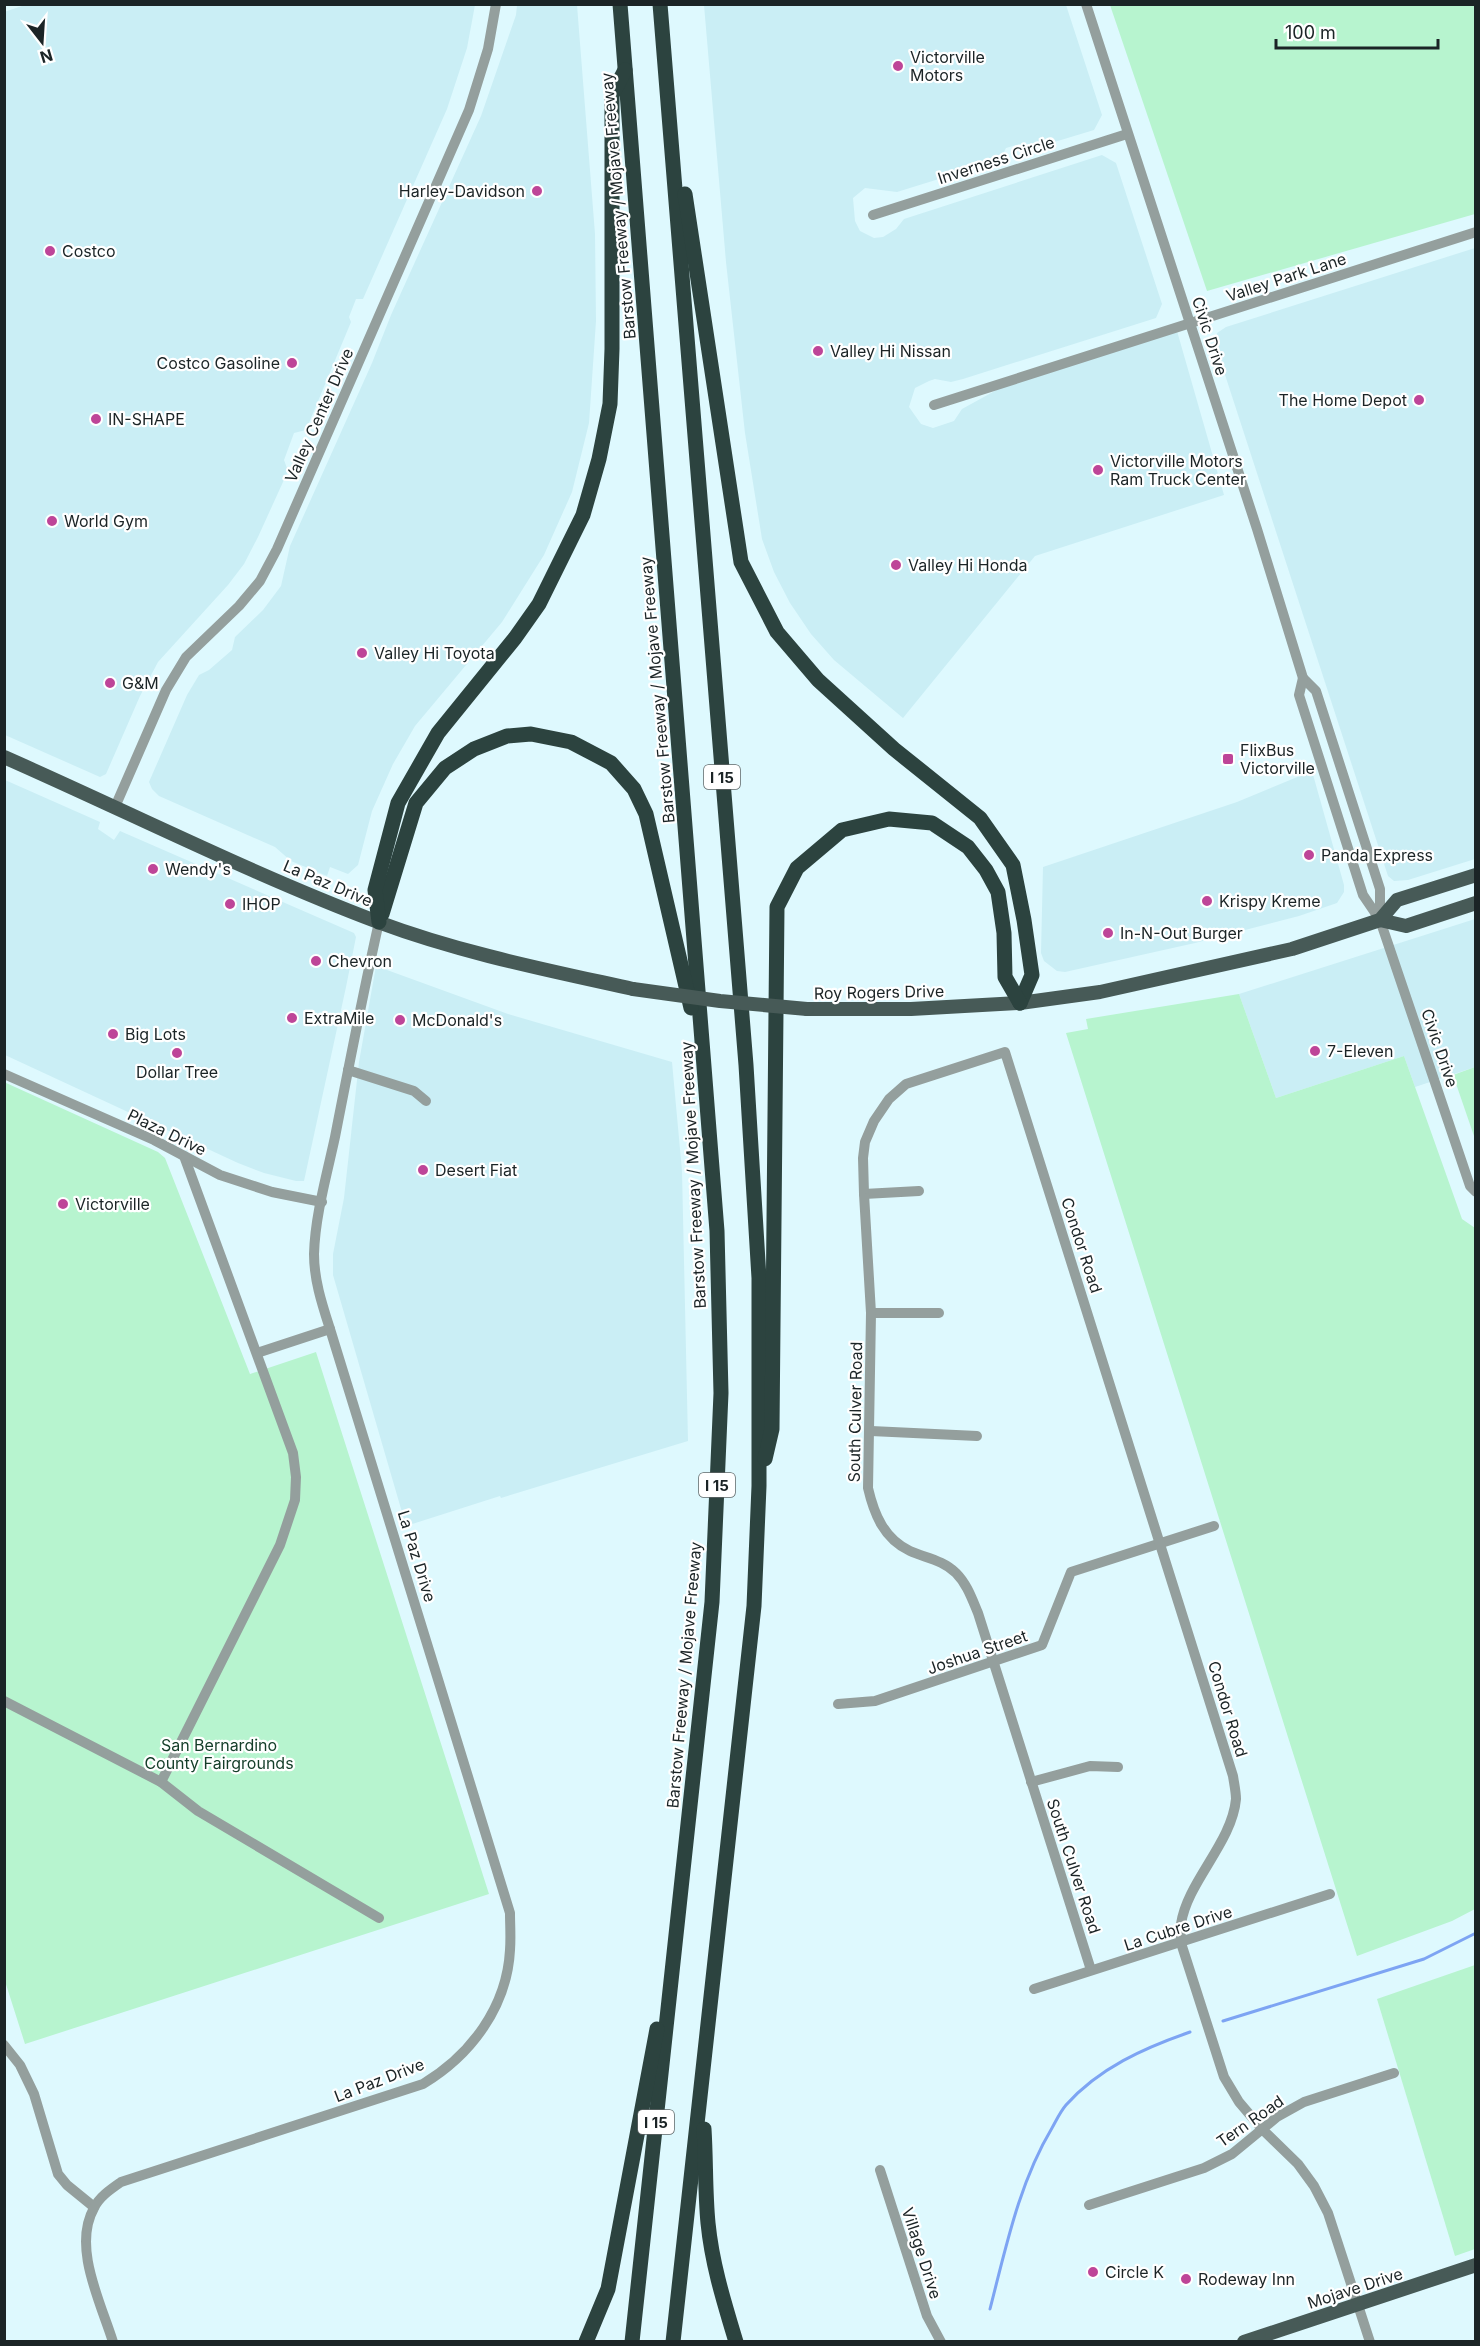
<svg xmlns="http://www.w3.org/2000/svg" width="1480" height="2346" viewBox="0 0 1480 2346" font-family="Inter,sans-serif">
  <rect width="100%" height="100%" fill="#def9fe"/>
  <!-- built -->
  <g fill="#caeef5">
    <path d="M28,4L475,5L467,48L447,109L363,299H356L349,317L351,322L306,430L294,433L284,460L288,471L258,537L244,564L228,585L158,662L140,696L106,774L100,777L5,735L4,12Z"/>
    <path d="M517,5H577L595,234L596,321L589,423L572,492L544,555L502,622L415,726L393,764L372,811L358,865L348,874L330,867L327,876L291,861L275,847L159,796L152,789L149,782L187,695L199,675L209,670L232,650L235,637L263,610L281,586L290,546L372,363L391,315L481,116L516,15Z"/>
    <path d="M704,5H1066L1102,115L1094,130L1028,150L1020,144L1006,148L1000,160L897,192L865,188L853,198L855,221L860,231L874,238L883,237L896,229L904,219L1102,155L1116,163L1162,304L1156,318L963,379L951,382L935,379L929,381L915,388L909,407L921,424L933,428L954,421L962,409L1002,387L1177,331L1224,495L1035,556L903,718L834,660L811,634L790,603L774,572L762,539L745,433L726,262Z"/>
    <path d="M1475,248V859L1408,880L1394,881L1388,876L1215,344L1217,333L1226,327Z"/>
    <path d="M1312,771L1344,885V892L1337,903L1299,916L1195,943L1065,972L1057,971L1044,961L1041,953L1043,867L1237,802Z"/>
    <path d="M5,780L100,822L98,829L114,840L120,831L354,933L356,937L346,987L304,1181H296L264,1173L238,1163L5,1055Z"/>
    <path d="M1475,919V1067L1415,1087L1404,1056L1276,1098L1239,994Z"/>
    <path d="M376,966L508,1014L672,1062L682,1171L688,1441L501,1498L500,1496L406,1526L333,1275V1254L344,1198L359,1062Z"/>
  </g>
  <!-- green -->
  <g fill="#b7f4cf">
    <path d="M1110,5H1475V214L1207,291Z"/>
    <path d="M1239,994L1276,1098L1404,1056L1462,1219L1475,1228V1909L1452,1921L1357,1956L1066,1033L1088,1029L1086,1019Z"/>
    <path d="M1475,1067H1476L1475,1139L1453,1075Z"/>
    <path d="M4,1082L158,1152L165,1158L250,1374L316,1352L489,1894L25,2044L4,1978Z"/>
    <path d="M1475,1965V2249L1455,2256L1377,1999Z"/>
  </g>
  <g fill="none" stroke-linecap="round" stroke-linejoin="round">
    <!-- stream -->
    <g stroke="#7da4f3" stroke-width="3">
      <path d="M1223,2021L1424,1959L1476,1933"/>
      <path d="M990,2309C1006,2247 1019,2183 1052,2128C1056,2121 1060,2112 1066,2105C1099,2068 1144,2048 1190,2032"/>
    </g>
    <!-- minor -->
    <g stroke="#949f9d" stroke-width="10">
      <path d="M1086,4L1257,529L1303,678L1316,691L1380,889V920"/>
      <path d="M873,215L1127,134"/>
      <path d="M934,405L1476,232"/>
      <path d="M1303,678L1299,695L1363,895L1380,920L1470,1186L1476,1192"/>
      <path d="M115,807L166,690L186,657L239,606L260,581L277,549L469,110L488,49L496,4"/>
      <path d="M348,1070L414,1091L426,1101"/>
      <path d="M4,1074L154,1140L220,1175L272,1192L322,1202"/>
      <path d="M864,1194L919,1191"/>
      <path d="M871,1313H939"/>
      <path d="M257,1353L330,1329"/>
      <path d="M871,1431L977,1436"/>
      <path d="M4,1701L161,1782L198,1811L379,1918"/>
      <path d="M838,1704L875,1701L1042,1645L1071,1572L1214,1526"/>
      <path d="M161,1782L280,1545L295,1500L296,1477L293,1453L184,1156"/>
      <path d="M1031,1782L1090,1766L1118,1767"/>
      <path d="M1091,1970L978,1613C972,1599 967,1584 956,1573C943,1560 926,1558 910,1551C884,1539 874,1514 868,1488L871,1313L864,1194L863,1158L865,1142L874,1121L889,1099L906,1084L1005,1052L1233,1776C1234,1783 1236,1792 1236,1799C1232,1843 1187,1882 1181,1924C1180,1930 1181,1936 1181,1943L1224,2077L1239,2102L1262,2129L1298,2164L1314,2186L1328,2213L1370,2342"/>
      <path d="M1034,1989L1330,1894"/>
      <path d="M4,2045L20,2065L34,2094L58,2174L67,2185L94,2207"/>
      <path d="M880,2170L927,2316L941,2342"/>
      <path d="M1089,2205L1204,2168L1232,2154L1277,2117L1304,2102L1394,2073"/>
      <path d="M113,2342C101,2303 72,2247 94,2208C99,2197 111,2189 121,2182L423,2084C471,2055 507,2007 510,1950C511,1937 510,1925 510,1913L330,1329C322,1304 314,1280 314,1254C315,1216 327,1174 335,1137C349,1065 363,993 379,922"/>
    </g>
    <!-- major -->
    <g stroke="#475a57" stroke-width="14">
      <path d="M4,757C129,812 251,874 378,922C461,953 547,970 633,989"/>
      <path d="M1380,920L1406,926L1476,903"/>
      <path d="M807,1009H911L1020,1003L1100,992L1292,949L1380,920L1397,900L1476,875"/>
      <path d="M1244,2342L1476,2265"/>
    </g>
    <!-- highway -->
    <g stroke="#2c433f" stroke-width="15">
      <path d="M620,4L717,1231L721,1393L712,1602L632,2342"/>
      <path d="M660,4L746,1065L759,1278V1486L754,1606L673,2342"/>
      <path d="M685,194L741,562L777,632L818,680L894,749L980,818L1013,865L1024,920L1032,975L1020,1003"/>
      <path d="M382,914L416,803L445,768L474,749L507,736L531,734L571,742L611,763L634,789L646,814L691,1008"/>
      <path d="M379,922L375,890L398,803L438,733L515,638L539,604L583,515L599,459L610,404L612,349V95L625,70"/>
      <path d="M765,1459L772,1429L777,907L797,868L842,830L889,819L932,823L968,847L986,870L998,892L1004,933L1005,977L1020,1003"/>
      <path d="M704,2129C706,2160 705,2192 708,2223C712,2264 724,2302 736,2342"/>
      <path d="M586,2342L608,2289L657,2029"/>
    </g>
    <!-- major-bridge -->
    <path stroke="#475a57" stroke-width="14" d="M633,989L720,1001L807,1009"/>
  </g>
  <!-- markers -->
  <g fill="#be4598" stroke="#fff" stroke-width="2">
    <circle cx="898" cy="66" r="6"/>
    <circle cx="537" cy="191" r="6"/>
    <circle cx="50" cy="251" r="6"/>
    <circle cx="818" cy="351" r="6"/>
    <circle cx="292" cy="363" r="6"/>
    <circle cx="1419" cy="400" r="6"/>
    <circle cx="96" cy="419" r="6"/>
    <circle cx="1098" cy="470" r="6"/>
    <circle cx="52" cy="521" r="6"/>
    <circle cx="896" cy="565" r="6"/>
    <circle cx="362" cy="653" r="6"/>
    <circle cx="110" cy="683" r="6"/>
    <rect x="1222" y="753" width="12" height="12" rx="3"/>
    <circle cx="1309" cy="855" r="6"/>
    <circle cx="153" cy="869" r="6"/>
    <circle cx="1207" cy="901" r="6"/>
    <circle cx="230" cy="904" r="6"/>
    <circle cx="1108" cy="933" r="6"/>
    <circle cx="316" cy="961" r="6"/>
    <circle cx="292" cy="1018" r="6"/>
    <circle cx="400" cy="1020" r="6"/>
    <circle cx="113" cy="1034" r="6"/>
    <circle cx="1315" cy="1051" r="6"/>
    <circle cx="177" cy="1053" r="6"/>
    <circle cx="423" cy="1170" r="6"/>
    <circle cx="63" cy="1204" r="6"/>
    <circle cx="1093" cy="2272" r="6"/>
    <circle cx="1186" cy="2279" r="6"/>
  </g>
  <g text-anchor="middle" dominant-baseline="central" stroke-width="4.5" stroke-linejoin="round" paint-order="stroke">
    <!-- shield labels -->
    <g fill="#fff" stroke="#5f6667" stroke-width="1.5">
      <rect x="704" y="765" width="36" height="24" rx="4.5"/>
      <rect x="699" y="1473" width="36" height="24" rx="4.5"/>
      <rect x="638" y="2110" width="36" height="24" rx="4.5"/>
    </g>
    <g font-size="15" font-weight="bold" fill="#1b2426">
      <text x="722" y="777">I 15</text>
      <text x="717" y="1485">I 15</text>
      <text x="656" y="2122">I 15</text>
    </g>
    <!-- poi labels -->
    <g font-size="16" fill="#1b2426" stroke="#fff" text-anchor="start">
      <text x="910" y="57">Victorville<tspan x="910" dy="18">Motors</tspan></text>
      <text x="525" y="191" text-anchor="end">Harley-Davidson</text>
      <text x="62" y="251">Costco</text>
      <text x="830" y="351">Valley Hi Nissan</text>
      <text x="280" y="363" text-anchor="end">Costco Gasoline</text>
      <text x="1407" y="400" text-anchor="end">The Home Depot</text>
      <text x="108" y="419">IN-SHAPE</text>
      <text x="1110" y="461">Victorville Motors<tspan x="1110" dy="18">Ram Truck Center</tspan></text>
      <text x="64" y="521">World Gym</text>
      <text x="908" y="565">Valley Hi Honda</text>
      <text x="374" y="653">Valley Hi Toyota</text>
      <text x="122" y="683">G&amp;M</text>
      <text x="1240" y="750">FlixBus<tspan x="1240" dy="18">Victorville</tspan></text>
      <text x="1321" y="855">Panda Express</text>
      <text x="165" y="869">Wendy's</text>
      <text x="1219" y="901">Krispy Kreme</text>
      <text x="242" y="904">IHOP</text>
      <text x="1120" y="933">In-N-Out Burger</text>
      <text x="328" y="961">Chevron</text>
      <text x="304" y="1018">ExtraMile</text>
      <text x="412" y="1020">McDonald's</text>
      <text x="125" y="1034">Big Lots</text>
      <text x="1327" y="1051">7-Eleven</text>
      <text x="177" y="1072" text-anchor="middle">Dollar Tree</text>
      <text x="435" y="1170">Desert Fiat</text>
      <text x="75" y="1204">Victorville</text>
      <text x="1105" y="2272">Circle K</text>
      <text x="1198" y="2279">Rodeway Inn</text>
    </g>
    <!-- street labels -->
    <g font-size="16" fill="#1b2426" stroke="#fff">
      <text transform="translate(996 160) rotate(-18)">Inverness Circle</text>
      <text transform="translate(618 206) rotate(-95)">Barstow Freeway / Mojave Freeway</text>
      <text transform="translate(1286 277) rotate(-18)">Valley Park Lane</text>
      <text transform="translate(1210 336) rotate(72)">Civic Drive</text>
      <text transform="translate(319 415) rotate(-66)">Valley Center Drive</text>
      <text transform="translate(657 690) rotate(-95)">Barstow Freeway / Mojave Freeway</text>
      <text transform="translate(328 883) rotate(23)">La Paz Drive</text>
      <text transform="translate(879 992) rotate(-1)">Roy Rogers Drive</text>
      <text transform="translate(1440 1048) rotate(71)">Civic Drive</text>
      <text transform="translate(167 1132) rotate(26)">Plaza Drive</text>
      <text transform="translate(693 1175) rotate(-93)">Barstow Freeway / Mojave Freeway</text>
      <text transform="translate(1082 1245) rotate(72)">Condor Road</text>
      <text transform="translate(855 1412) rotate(-89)">South Culver Road</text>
      <text transform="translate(417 1556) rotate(73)">La Paz Drive</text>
      <text transform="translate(977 1652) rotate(-19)">Joshua Street</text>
      <text transform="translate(684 1675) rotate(-85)">Barstow Freeway / Mojave Freeway</text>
      <text transform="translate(1228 1709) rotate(73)">Condor Road</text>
      <text transform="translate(1074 1866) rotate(72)">South Culver Road</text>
      <text transform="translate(1178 1928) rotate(-18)">La Cubre Drive</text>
      <text transform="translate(379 2080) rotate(-21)">La Paz Drive</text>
      <text transform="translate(1250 2121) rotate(-35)">Tern Road</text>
      <text transform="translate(922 2253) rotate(72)">Village Drive</text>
      <text transform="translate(1355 2288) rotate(-18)">Mojave Drive</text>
    </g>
    <!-- park labels -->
    <g font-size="16" fill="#133d28" stroke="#fff">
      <text x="219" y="1745">San Bernardino<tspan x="219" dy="18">County Fairgrounds</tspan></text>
    </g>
  </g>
  <!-- border -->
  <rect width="1480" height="2346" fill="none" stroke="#1b2426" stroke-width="12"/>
  <!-- north arrow -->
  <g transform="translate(42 42) rotate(163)" stroke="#ffffff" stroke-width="4.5" paint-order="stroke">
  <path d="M0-4.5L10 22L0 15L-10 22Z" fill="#1b2426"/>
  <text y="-9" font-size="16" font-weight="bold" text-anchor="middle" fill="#1b2426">N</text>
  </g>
  <!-- scale -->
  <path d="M1276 39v9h162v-9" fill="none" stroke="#1b2426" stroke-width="3"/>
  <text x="1285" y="39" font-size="18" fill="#1b2426" stroke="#ffffff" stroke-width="4.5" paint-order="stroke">100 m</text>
</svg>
